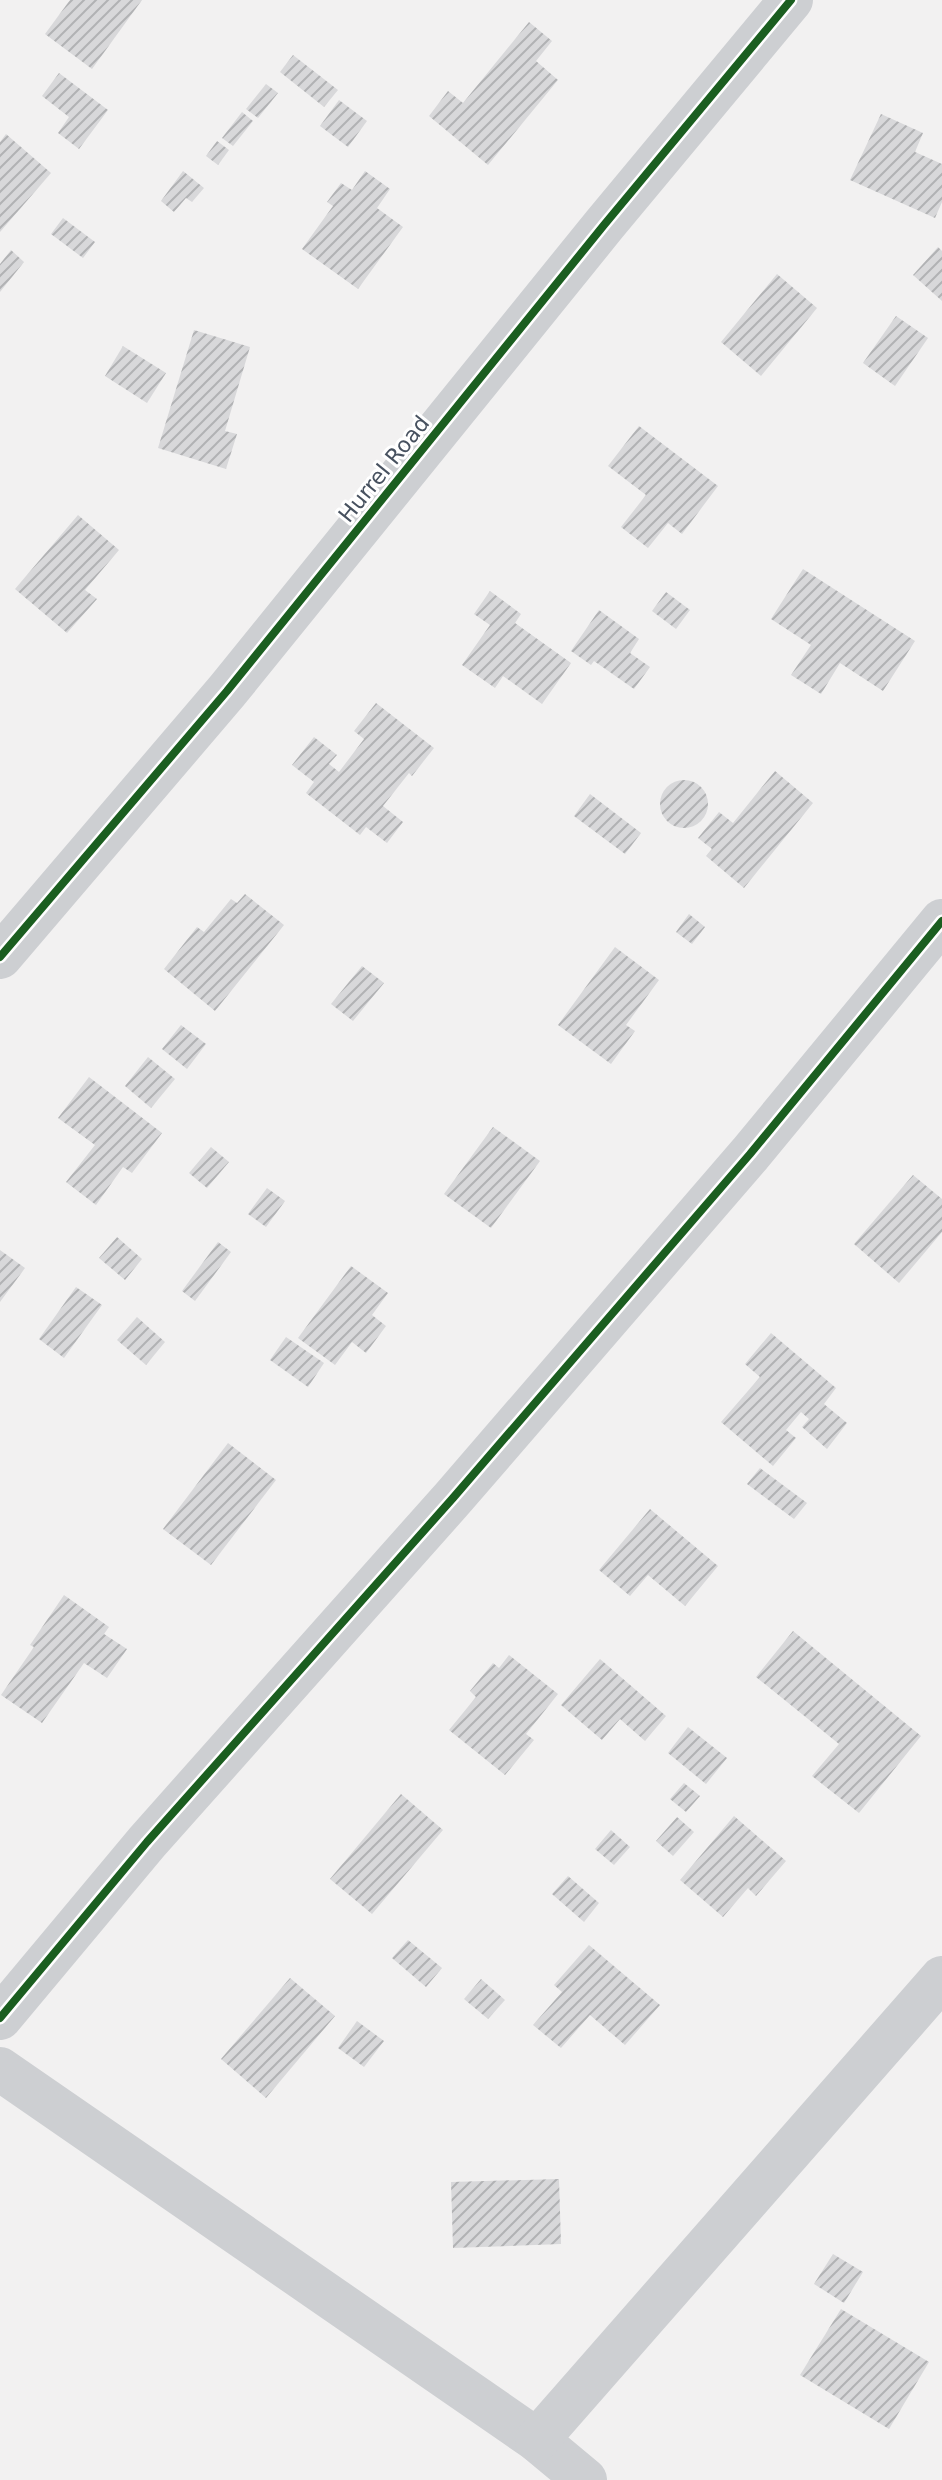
<svg xmlns="http://www.w3.org/2000/svg" width="942" height="2480" viewBox="0 0 942 2480" font-family="'DejaVu Sans',sans-serif">
  <defs>
    <pattern id="building-hatch" width="6" height="6" patternUnits="userSpaceOnUse" patternTransform="scale(2)"><rect width="6" height="6" fill="#d8d8da"/><path d="M-1 1l2-2M0 6l6-6M5 7l2-2" fill="none" stroke="#b1b2b4"/></pattern>
  </defs>
  <rect width="100%" height="100%" fill="#f2f1f1"/>
  <!-- building -->
  <g fill="url(#building-hatch)">
    <path d="M70,0H142L92,69L45,34Z"/>
    <path d="M529,22L552,41L536,61L558,80L488,165L429,116L448,91L463,103Z"/>
    <path d="M293,55L338,90L324,107L280,72Z"/>
    <path d="M59,73L108,110L79,149L58,133L69,117L42,96Z"/>
    <path d="M266,84L278,93L258,118L246,109Z"/>
    <path d="M339,100L367,121L348,147L320,126Z"/>
    <path d="M242,112L253,121L233,146L222,138Z"/>
    <path d="M881,114L923,133L915,152L942,164V202L935,218L850,180Z"/>
    <path d="M6,134L51,173L0,232V142Z"/>
    <path d="M217,141L229,150L218,165L206,156Z"/>
    <path d="M183,171L204,188L192,202L186,198L174,212L161,201Z"/>
    <path d="M365,171L390,189L377,208L403,227L358,289L302,249L333,206L327,202L341,183L352,190Z"/>
    <path d="M63,218L95,242L83,258L51,234Z"/>
    <path d="M938,247L942,251V301L913,275Z"/>
    <path d="M11,250L24,262L0,292V264Z"/>
    <path d="M777,274L817,308L761,376L721,342Z"/>
    <path d="M896,316L928,338L895,386L863,363Z"/>
    <path d="M194,330L250,347L225,431L237,434L226,469L158,448Z"/>
    <path d="M123,346L166,373L147,403L105,376Z"/>
    <path d="M639,426L718,486L682,534L668,523L648,548L621,527L646,495L608,466Z"/>
    <path d="M78,515L119,550L85,590L97,599L67,633L15,589Z"/>
    <path d="M803,569L915,641L883,691L840,663L821,694L791,675L811,645L771,619Z"/>
    <path d="M490,591L521,614L515,623L571,663L542,704L503,676L495,688L462,665L490,625L474,614Z"/>
    <path d="M666,592L690,610L676,629L652,611Z"/>
    <path d="M599,610L639,639L630,653L650,667L634,689L594,661L591,665L571,651Z"/>
    <path d="M376,703L434,748L412,776L409,773L383,806L403,822L387,843L366,827L360,835L306,793L314,782L292,765L314,737L337,755L329,764L339,772L364,739L354,731Z"/>
    <path d="M775,771L813,803L744,888L706,856L712,849L698,838L719,812L733,823Z"/>
    <circle cx="684" cy="804" r="24"/>
    <path d="M590,794L641,833L625,854L574,816Z"/>
    <path d="M245,894L284,925L215,1011L164,969L197,927L204,932L231,899L237,903Z"/>
    <path d="M689,914L705,927L692,944L676,932Z"/>
    <path d="M615,947L659,980L626,1025L635,1031L611,1064L558,1025Z"/>
    <path d="M362,966L384,983L353,1021L331,1004Z"/>
    <path d="M181,1025L206,1044L187,1069L162,1049Z"/>
    <path d="M148,1057L175,1079L151,1108L125,1086Z"/>
    <path d="M89,1077L162,1133L132,1173L123,1167L96,1205L66,1182L95,1145L58,1118Z"/>
    <path d="M493,1127L540,1161L491,1228L444,1194Z"/>
    <path d="M211,1147L229,1162L207,1188L189,1173Z"/>
    <path d="M913,1175L942,1199V1232L899,1283L854,1244Z"/>
    <path d="M267,1188L285,1201L266,1227L248,1214Z"/>
    <path d="M117,1237L142,1259L125,1280L99,1258Z"/>
    <path d="M218,1242L231,1252L195,1301L182,1291Z"/>
    <path d="M0,1250L25,1268L0,1302Z"/>
    <path d="M351,1266L388,1293L372,1315L386,1326L366,1353L352,1342L335,1365L298,1338Z"/>
    <path d="M76,1287L102,1305L64,1358L39,1339Z"/>
    <path d="M137,1317L165,1342L146,1365L117,1340Z"/>
    <path d="M771,1333L836,1388L824,1404L847,1423L827,1449L802,1427L809,1419L801,1412L786,1430L796,1438L773,1466L721,1422L760,1377L745,1364Z"/>
    <path d="M286,1337L324,1363L308,1387L270,1360Z"/>
    <path d="M228,1443L276,1480L211,1565L163,1529Z"/>
    <path d="M760,1468L807,1503L794,1519L747,1484Z"/>
    <path d="M650,1509L718,1566L685,1606L648,1575L630,1596L599,1570Z"/>
    <path d="M64,1595L109,1627L104,1634L127,1649L107,1678L84,1663L42,1723L1,1695L34,1647L30,1645Z"/>
    <path d="M793,1631L921,1736L859,1813L812,1776L839,1744L756,1677Z"/>
    <path d="M509,1655L558,1694L526,1734L534,1740L505,1775L449,1730L476,1697L470,1691L493,1663L499,1668Z"/>
    <path d="M600,1659L666,1716L645,1741L620,1719L602,1740L561,1705Z"/>
    <path d="M688,1727L727,1758L706,1784L668,1753Z"/>
    <path d="M684,1783L700,1796L686,1812L670,1799Z"/>
    <path d="M401,1794L443,1830L372,1914L330,1879Z"/>
    <path d="M734,1816L786,1861L756,1896L748,1888L723,1917L680,1880Z"/>
    <path d="M677,1817L694,1832L673,1856L656,1841Z"/>
    <path d="M611,1830L630,1847L614,1865L595,1849Z"/>
    <path d="M568,1876L599,1903L584,1922L552,1894Z"/>
    <path d="M408,1940L442,1968L426,1987L392,1958Z"/>
    <path d="M589,1945L660,2005L625,2045L590,2015L561,2048L533,2025L562,1992L554,1985Z"/>
    <path d="M290,1978L335,2016L266,2098L221,2059Z"/>
    <path d="M481,1979L505,2000L488,2019L464,1999Z"/>
    <path d="M357,2021L384,2041L364,2067L338,2048Z"/>
    <path d="M559,2179L561,2244L453,2248L451,2182Z"/>
    <path d="M833,2254L863,2272L844,2303L814,2284Z"/>
    <path d="M841,2309L929,2362L889,2429L800,2375Z"/>
  </g>
  <g fill="none" stroke-linecap="round" stroke-linejoin="round">
    <!-- minor -->
    <g stroke="#cdcfd2" stroke-width="44">
      <path d="M0,957L227,691L604,225L791,0"/>
      <path d="M0,2018L147,1842L453,1498L750,1154L942,921"/>
      <path d="M0,2069L537,2440L585,2480"/>
      <path d="M537,2440L942,1978"/>
    </g>
    <!-- cycleway casing -->
    <g stroke="#fff" stroke-width="13">
      <g id="cycleway">
        <path d="M0,957L227,691L604,225L791,0"/>
        <path d="M0,2018L147,1842L453,1498L750,1154L942,921"/>
      </g>
    </g>
    <!-- cycleway -->
    <use href="#cycleway" stroke="#1b5e20" stroke-width="8"/>
  </g>
  <g text-anchor="middle" dominant-baseline="central" stroke-width="6" stroke-linejoin="round" paint-order="stroke">
    <!-- street labels -->
    <g font-size="22" fill="#47515f" stroke="#fff">
      <text transform="translate(384 469) rotate(-51)">Hurrel Road</text>
    </g>
  </g>
</svg>
